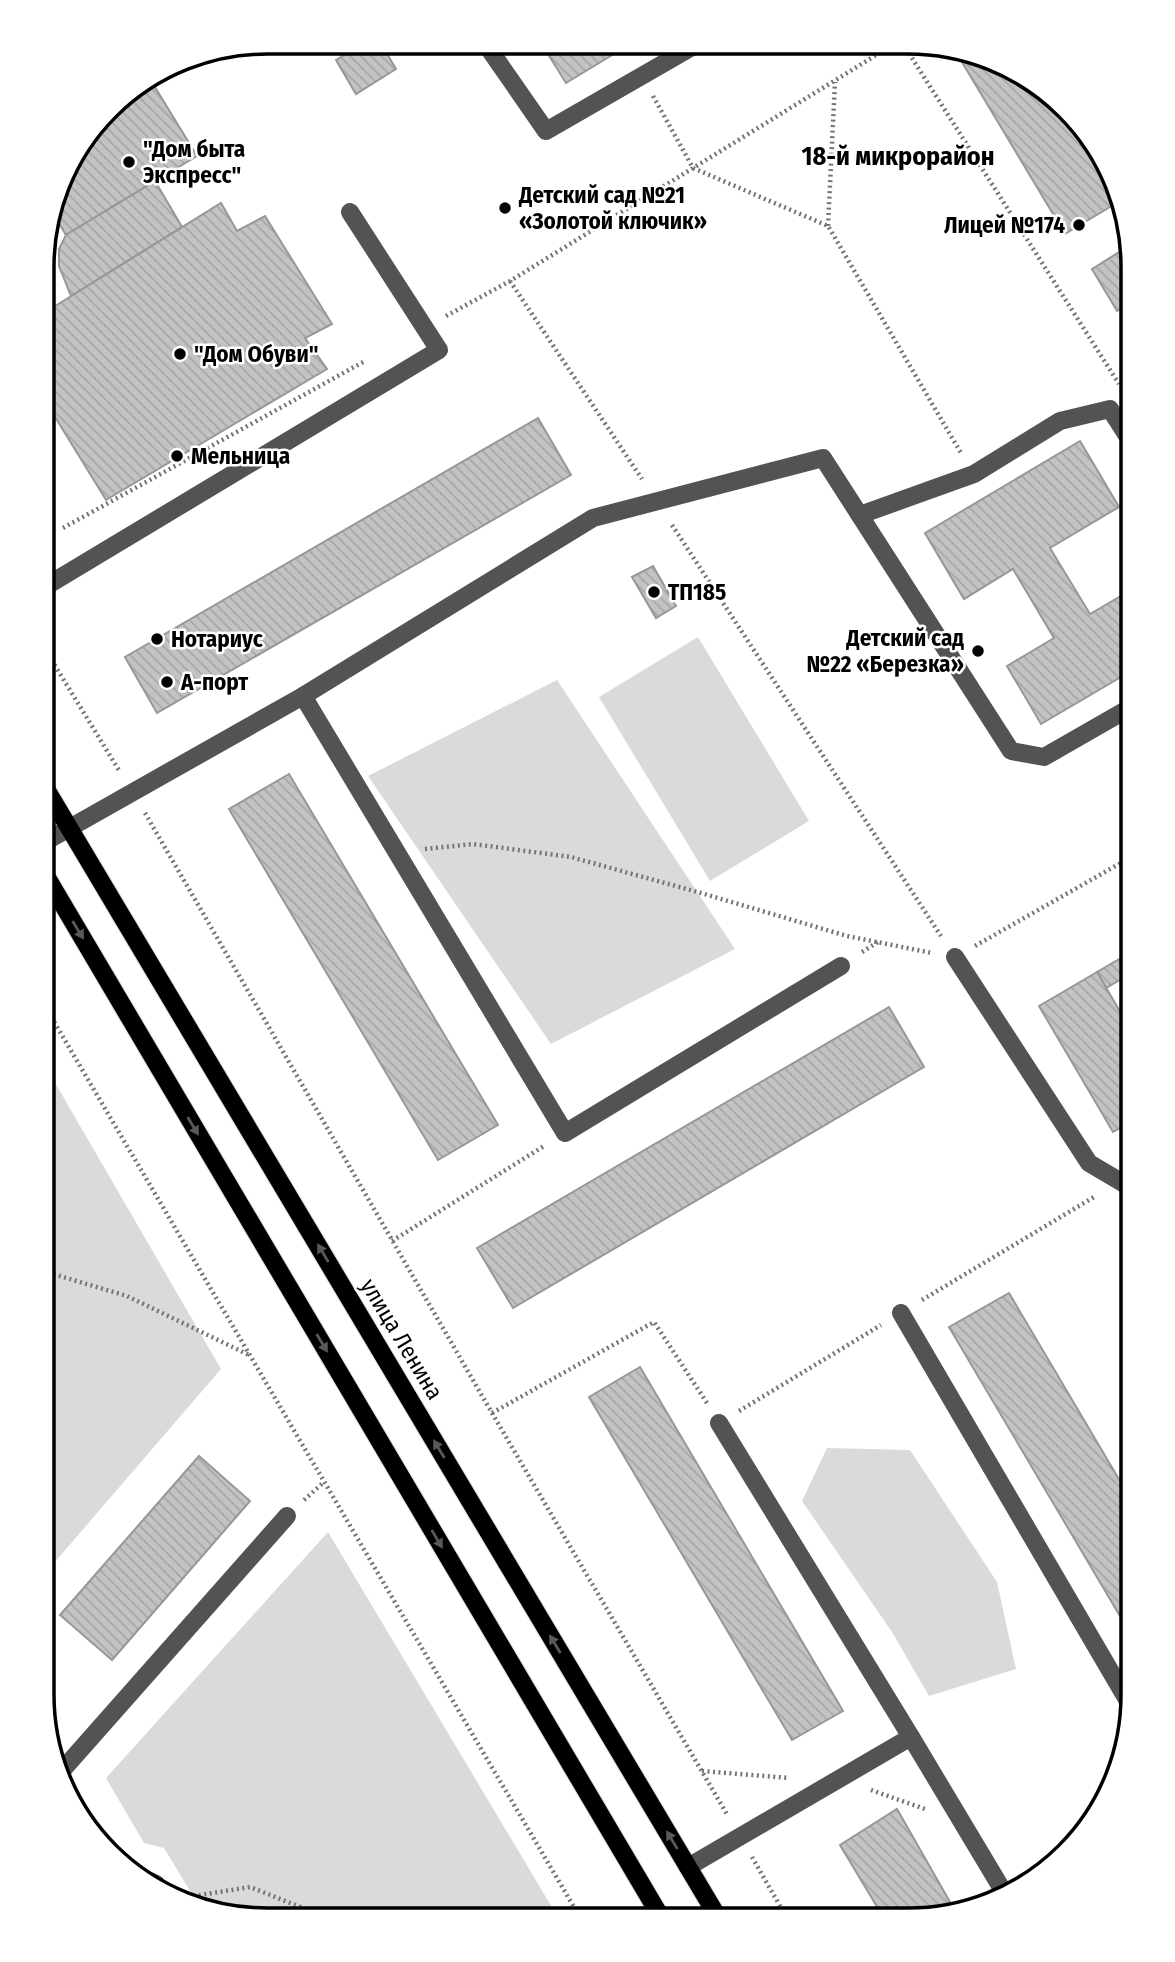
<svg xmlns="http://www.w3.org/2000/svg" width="1175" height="1962" viewBox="0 0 1175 1962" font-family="'Fira Sans Condensed',sans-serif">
  <defs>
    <pattern id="building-back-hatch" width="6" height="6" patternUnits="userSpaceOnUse" patternTransform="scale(1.75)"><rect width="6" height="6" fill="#c3c3c3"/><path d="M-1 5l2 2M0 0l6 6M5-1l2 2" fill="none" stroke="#a6a6a6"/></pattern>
  </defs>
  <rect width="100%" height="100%" fill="#fff"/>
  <!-- park -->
  <g fill="#dadada">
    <path d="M698,637L809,821L710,881L599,697Z"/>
    <path d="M557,680L735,949L551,1044L368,776Z"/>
    <path d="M43,1062L221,1369L42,1577Z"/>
    <path d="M827,1448L910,1450L997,1582L1016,1669L929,1696L892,1632L802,1501Z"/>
    <path d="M328,1532L559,1919L239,1918L196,1901L164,1848L144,1843L106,1778Z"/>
  </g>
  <!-- building -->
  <g fill="url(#building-back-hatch)" stroke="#979797" stroke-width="2">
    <path d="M366,42H380L396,69L356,94L336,60Z"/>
    <path d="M541,43H632L566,83Z"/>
    <path d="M956,52L1045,89L1081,135L1120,201L1065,234Z"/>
    <path d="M150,79L197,156L66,235L52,211L65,167L119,98Z"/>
    <path d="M155,181L182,227L71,296L59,266V249L66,235Z"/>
    <path d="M221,203L237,231L265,216L332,324L305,338L327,369L106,500L44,399V313Z"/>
    <path d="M1124,249L1133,268V302L1117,311L1092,269Z"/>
    <path d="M538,418L571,475L157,713L125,657Z"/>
    <path d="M1080,441L1119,507L1050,548L1090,614L1133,589V670L1041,724L1007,666L1054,638L1013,569L964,599L925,533Z"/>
    <path d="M653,566L676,606L656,618L632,577Z"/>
    <path d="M289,774L498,1125L438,1160L229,809Z"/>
    <path d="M1133,951V972L1106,988L1097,972Z"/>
    <path d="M1097,972L1133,1034V1121L1113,1132L1039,1006Z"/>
    <path d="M889,1007L924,1067L513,1308L477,1248Z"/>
    <path d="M1009,1293L1133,1503V1638L949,1327Z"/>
    <path d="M640,1367L843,1711L792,1740L589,1397Z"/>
    <path d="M199,1456L250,1501L112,1660L60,1615Z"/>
    <path d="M1120,1769L1110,1788L1104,1778Z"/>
    <path d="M897,1809L946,1895L955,1911L908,1920H885L840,1845Z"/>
  </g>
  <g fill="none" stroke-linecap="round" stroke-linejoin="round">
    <!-- major casing -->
    <g stroke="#dbdbdb" stroke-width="20">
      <g id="major">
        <path d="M43,784L719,1919"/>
        <path d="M43,871L662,1919"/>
      </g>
    </g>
    <!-- path -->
    <g stroke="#757575" stroke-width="4.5" stroke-dasharray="2 3.5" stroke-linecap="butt">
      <path d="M903,44L1119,384"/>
      <path d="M653,96L693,168L828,226L961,453"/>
      <path d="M828,226L835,82"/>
      <path d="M510,281L642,479"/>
      <path d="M446,316L510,281L894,44"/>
      <path d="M672,525L941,936"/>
      <path d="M63,528L365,361"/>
      <path d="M43,646L120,772"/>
      <path d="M145,813L492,1413L728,1816"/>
      <path d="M425,849L473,844L571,857L701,893L847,936L932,953"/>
      <path d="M975,946L1133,856"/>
      <path d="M862,952L878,942"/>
      <path d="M43,1003L581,1919"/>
      <path d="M392,1241L544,1146"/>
      <path d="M43,1271L127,1296L249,1355"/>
      <path d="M922,1300L1094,1197"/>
      <path d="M739,1411L881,1325"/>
      <path d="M492,1413L654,1322L707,1403"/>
      <path d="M304,1500L324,1482"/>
      <path d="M702,1771L789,1778"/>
      <path d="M871,1790L925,1809"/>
      <path d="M752,1857L788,1920"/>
      <path d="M188,1897L250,1887L328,1918"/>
    </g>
    <!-- minor -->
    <g stroke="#535353" stroke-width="18">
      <path d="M485,43L546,131L699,43"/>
      <path d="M860,515L974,474L1060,421L1110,409L1133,445"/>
      <path d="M43,588L439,350L350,212"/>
      <path d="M303,696L565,1133L841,966"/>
      <path d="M43,843L303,696L593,518L823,458L1011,751L1044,757L1133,706"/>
      <path d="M955,957L1089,1163L1133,1189"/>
      <path d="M901,1313L1132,1708"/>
      <path d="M719,1423L911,1737L1005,1894"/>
      <path d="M58,1775L287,1516"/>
      <path d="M688,1867L911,1737"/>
      <path d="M128,1871L156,1884"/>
    </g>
    <!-- major -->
    <use href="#major" stroke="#000" stroke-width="18"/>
  </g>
  <!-- one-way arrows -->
  <defs><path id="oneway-solid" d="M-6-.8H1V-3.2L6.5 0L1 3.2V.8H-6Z" transform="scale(1.75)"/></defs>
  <g fill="#595959">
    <use href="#oneway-solid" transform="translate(78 930) rotate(59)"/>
    <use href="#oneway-solid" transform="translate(193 1126) rotate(59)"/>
    <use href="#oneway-solid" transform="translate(323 1253) rotate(-121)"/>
    <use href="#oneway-solid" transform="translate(322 1343) rotate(59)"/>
    <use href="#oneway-solid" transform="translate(439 1449) rotate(-121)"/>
    <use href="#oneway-solid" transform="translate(437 1539) rotate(59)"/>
    <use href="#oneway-solid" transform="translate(555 1644) rotate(-121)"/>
    <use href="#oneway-solid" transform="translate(672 1840) rotate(-121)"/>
  </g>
  <!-- markers -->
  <g fill="#000" stroke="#fff" stroke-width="2.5">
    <circle cx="129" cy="162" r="7"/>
    <circle cx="505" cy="208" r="7"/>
    <circle cx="1079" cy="225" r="7"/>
    <circle cx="180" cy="354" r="7"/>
    <circle cx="177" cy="456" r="7"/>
    <circle cx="654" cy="592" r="7"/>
    <circle cx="157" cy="639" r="7"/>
    <circle cx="978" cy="651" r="7"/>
    <circle cx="167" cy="682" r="7"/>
  </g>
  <g text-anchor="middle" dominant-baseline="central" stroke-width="5" stroke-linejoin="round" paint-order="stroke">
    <!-- poi labels -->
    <g font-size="23" font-weight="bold" fill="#000" stroke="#fff" text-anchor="start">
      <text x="143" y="149">"Дом быта<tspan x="143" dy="26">Экспресс"</tspan></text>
      <text x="519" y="195">Детский сад №21<tspan x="519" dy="26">«Золотой ключик»</tspan></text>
      <text x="1065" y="225" text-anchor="end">Лицей №174</text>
      <text x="194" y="354">"Дом Обуви"</text>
      <text x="191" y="456">Мельница</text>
      <text x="668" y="592">ТП185</text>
      <text x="964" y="638" text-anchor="end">Детский сад<tspan x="964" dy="26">№22 «Березка»</tspan></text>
      <text x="171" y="639">Нотариус</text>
      <text x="181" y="682">А-порт</text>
    </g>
    <!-- street labels -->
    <g font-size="23" fill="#000" stroke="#fff">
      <text transform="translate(402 1339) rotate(59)">улица Ленина</text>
    </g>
    <!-- quarter labels -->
    <g font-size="26" font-weight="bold" fill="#000" stroke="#fff">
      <text x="898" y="156">18-й микрорайон</text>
    </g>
  </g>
  <!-- crop -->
  <path d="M0 0H1175V1962H0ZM267 54H908A213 213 0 0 1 1121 267V1695A213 213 0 0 1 908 1908H267A213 213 0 0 1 54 1695V267A213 213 0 0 1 267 54Z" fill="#fff" fill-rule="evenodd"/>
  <path fill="none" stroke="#000" stroke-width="3.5" d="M267 54H908A213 213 0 0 1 1121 267V1695A213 213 0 0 1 908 1908H267A213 213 0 0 1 54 1695V267A213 213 0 0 1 267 54Z"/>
</svg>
